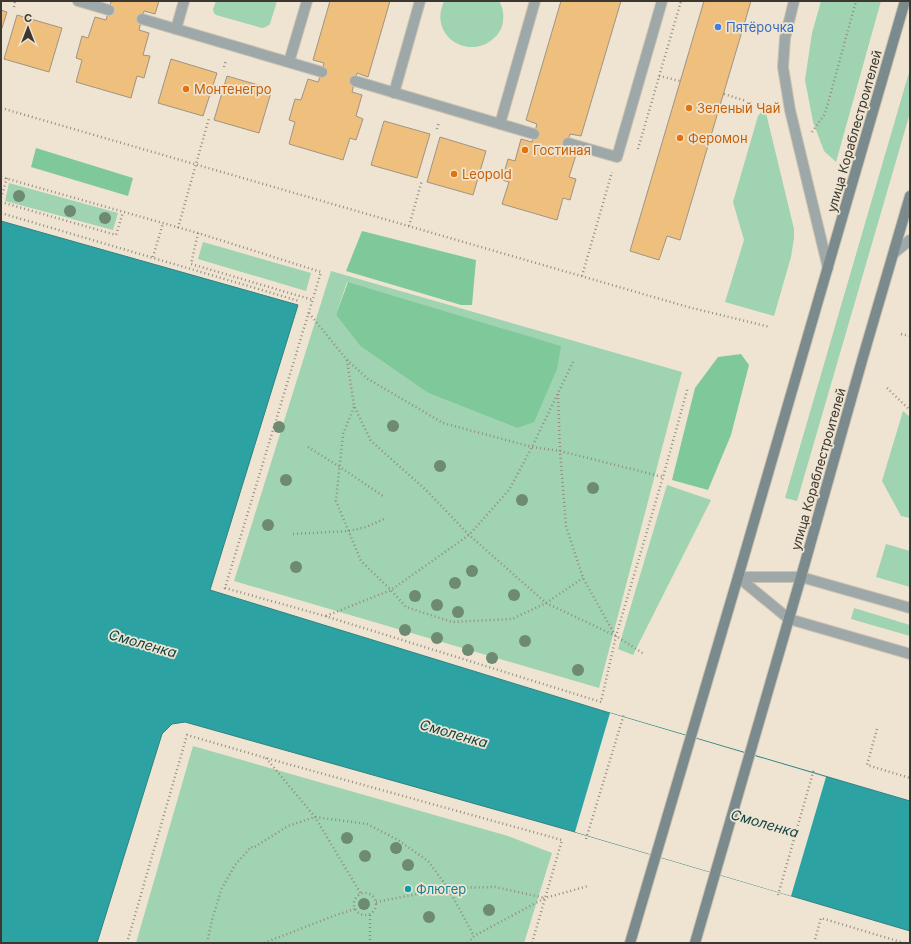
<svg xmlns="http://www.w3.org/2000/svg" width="911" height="944" viewBox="0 0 911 944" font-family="Inter,sans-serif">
  <rect width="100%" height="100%" fill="#efe4d2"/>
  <!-- green -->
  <g fill="#9fd3b1" fill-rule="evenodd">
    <path d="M216,1H277L270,24L266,27L262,28L216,15L214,13L213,9Z"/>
    <path d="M444,1H499C503,8 504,14 503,22C502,28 499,34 494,38C472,59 435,41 441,10C442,7 443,4 444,1Z"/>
    <path d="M821,1H881L836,162L824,151L813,122L805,80L812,33Z"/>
    <path d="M910,69V113L797,501L785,498Z"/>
    <path d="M762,111C765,111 766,113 767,117L794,229V238L791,257L774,316L725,302L744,240L733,202L758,116Z"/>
    <path d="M9,183L118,213L113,230L5,201Z"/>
    <path d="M203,242L311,273L306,291L198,259Z"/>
    <path d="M331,271L682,372L599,688L234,581ZM347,282L560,346L517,428L428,393L360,346L336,315Z"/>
    <path d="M903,411L910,417V518L901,516L882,481Z"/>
    <path d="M667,485L711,500L633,655L618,649Z"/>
    <path d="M886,544L910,551V587L876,577Z"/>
    <path d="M854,608L910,625V636L851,619Z"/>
    <path d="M193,746L508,836L552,853L524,943H136Z"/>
  </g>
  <!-- forest -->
  <g fill="#7fc89a">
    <path d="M36,148L133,178L128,196L31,167Z"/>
    <path d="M362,231L476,260L472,305H461L346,271Z"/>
    <path d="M348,282L561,346L557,369L534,422L517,428L428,393L360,346L336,315Z"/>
    <path d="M741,354L749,365L731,435L708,490L672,480L695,388L718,357Z"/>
  </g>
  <!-- water -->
  <path fill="#2ca2a3" stroke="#318281" d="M1,221L298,305L210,590L610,713L910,801V931L575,832L185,722L172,724L162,734L97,943H1Z"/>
  <!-- pier -->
  <path fill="#efe4d2" d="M610,713L826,777L791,896L575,832Z"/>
  <!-- building -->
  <g fill="#eebf7d" stroke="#9f9484">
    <path d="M109,1H159L155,14L144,11L139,30L149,33L143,55L150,56L144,78L137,76L131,98L76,82L82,60L76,58L82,36L88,38L95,17L106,20L111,2Z"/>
    <path d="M330,1H390L368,77L357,73L352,92L362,95L356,116L363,119L356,140L350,138L343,160L289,144L295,122L289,120L295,99L301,100L308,79L318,82L322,72L324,63L313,60Z"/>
    <path d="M561,1H621L581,136L570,134L565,152L576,155L569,177L576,179L570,200L563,198L557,220L502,204L509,182L502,180L508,159L515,161L521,139L532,142L537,124L526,120Z"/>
    <path d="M704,1H751L680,240L667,236L659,260L630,251Z"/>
    <path d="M1,10L7,12L1,31Z"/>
    <path d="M17,15L62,28L49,72L4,59Z"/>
    <path d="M171,59L217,73L203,116L158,103Z"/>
    <path d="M227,76L272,89L259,133L214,120Z"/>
    <path d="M384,121L430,134L417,178L371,165Z"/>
    <path d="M440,137L486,151L473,195L427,182Z"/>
  </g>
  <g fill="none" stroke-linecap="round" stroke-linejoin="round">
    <!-- service casing -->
    <g stroke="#cbc2b2" stroke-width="12">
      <g id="service">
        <path d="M78,1L109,10"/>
        <path d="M142,19L322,72"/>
        <path d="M176,29L184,1"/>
        <path d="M289,62L307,1"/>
        <path d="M355,81L534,134"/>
        <path d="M394,93L420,1"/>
        <path d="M500,124L535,1"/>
        <path d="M568,143L617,157L662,1"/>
      </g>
    </g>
    <!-- minor casing -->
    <g stroke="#cbc2b2" stroke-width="12">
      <path id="minor" d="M894,253L910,240"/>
    </g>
    <!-- tertiary casing -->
    <g stroke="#cbc2b2" stroke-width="12">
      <g id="tertiary">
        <path d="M794,1L785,38L783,67L790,110L828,268"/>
        <path d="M738,577L789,619L910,654"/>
        <path d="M738,577H801L910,608"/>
      </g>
    </g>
    <!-- secondary casing -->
    <g stroke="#cbc2b2" stroke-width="12">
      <g id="secondary">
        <path d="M630,943L738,577L905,1"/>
        <path d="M695,943L801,577L863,357L910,196"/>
      </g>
    </g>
    <!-- path -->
    <g stroke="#948d80" stroke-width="2.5" stroke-dasharray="1 3" stroke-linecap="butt">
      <path d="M14,7L15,1"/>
      <path d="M224,67L226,60"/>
      <path d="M659,76L680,81"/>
      <path d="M724,94L746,101"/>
      <path d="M1,108L688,307L770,327"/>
      <path d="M437,129L439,122"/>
      <path d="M812,132L825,114L856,1"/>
      <path d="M638,149L681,1"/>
      <path d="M1,177L198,233L321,272L225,588L325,616L601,702L616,636L663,477L688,387"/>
      <path d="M1,198L7,178"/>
      <path d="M1,202L116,235L123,212"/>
      <path d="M1,213L299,301"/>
      <path d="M409,226L422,180"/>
      <path d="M178,228L209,118"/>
      <path d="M198,233L191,264L313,300"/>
      <path d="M153,257L163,223"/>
      <path d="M582,276L612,172"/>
      <path d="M309,313L347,360L368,379L443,423L532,447L560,451L663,477"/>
      <path d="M901,334L910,336"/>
      <path d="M347,360L354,406L371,441L426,490L469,535L546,603L616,636L644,654"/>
      <path d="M887,388L910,410"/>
      <path d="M558,394L560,451L566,526L583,578L615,635"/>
      <path d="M354,407L343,434L336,501L361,561L391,590L406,607L452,622L512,619L546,603L583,578"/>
      <path d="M308,447L340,467L383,496"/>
      <path d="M293,534L349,531L366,527L384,519"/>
      <path d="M326,616L391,590L469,535L509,490L532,447L573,362"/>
      <path d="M877,729L867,765L910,778"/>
      <path d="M266,758L315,817L361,894"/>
      <path d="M586,839L624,714"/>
      <circle cx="365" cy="904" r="11"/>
      <path d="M778,895L814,769"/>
      <path d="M376,902L448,888L495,887L545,898"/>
      <path d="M370,915V943"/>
      <path d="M127,943L187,735L266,758L562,840L532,943"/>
      <path d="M207,943L212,920L221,890L235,865L251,847L253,848L288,826L315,817L367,824L398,840L428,861L448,888L474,936"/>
      <path d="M264,943L336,915L355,909"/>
      <path d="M468,943L474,936L545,898L588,886"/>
      <path d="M814,943L821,918L904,943"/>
    </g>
    <!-- service -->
    <use href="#service" stroke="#9ea8a9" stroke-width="10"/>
    <!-- minor -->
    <use href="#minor" stroke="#9ea8a9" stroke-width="10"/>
    <!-- tertiary -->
    <use href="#tertiary" stroke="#9ea8a9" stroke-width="10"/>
    <!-- secondary -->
    <use href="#secondary" stroke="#7b8a8c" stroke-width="10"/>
  </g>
  <!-- trees -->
  <g fill="#6e8a72">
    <circle cx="19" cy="196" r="6"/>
    <circle cx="70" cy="211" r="6"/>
    <circle cx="105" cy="218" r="6"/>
    <circle cx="393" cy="426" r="6"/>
    <circle cx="279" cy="427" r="6"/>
    <circle cx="440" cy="466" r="6"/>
    <circle cx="286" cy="480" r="6"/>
    <circle cx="593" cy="488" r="6"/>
    <circle cx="522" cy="500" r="6"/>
    <circle cx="268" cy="525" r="6"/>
    <circle cx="296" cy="567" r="6"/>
    <circle cx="472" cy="571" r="6"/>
    <circle cx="455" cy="583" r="6"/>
    <circle cx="514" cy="595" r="6"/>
    <circle cx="415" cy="596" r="6"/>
    <circle cx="437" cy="605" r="6"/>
    <circle cx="458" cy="612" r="6"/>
    <circle cx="405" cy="630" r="6"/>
    <circle cx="437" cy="638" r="6"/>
    <circle cx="525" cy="641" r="6"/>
    <circle cx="468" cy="650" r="6"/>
    <circle cx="492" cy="658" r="6"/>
    <circle cx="578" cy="670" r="6"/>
    <circle cx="347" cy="838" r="6"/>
    <circle cx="396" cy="848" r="6"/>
    <circle cx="365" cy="856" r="6"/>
    <circle cx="408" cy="865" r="6"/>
    <circle cx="364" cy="904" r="6"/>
    <circle cx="489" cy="910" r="6"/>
    <circle cx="429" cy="917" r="6"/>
  </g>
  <!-- markers -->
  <circle fill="#3f7fe0" stroke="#efe4d2" stroke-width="1.5" cx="718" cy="27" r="4"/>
  <g fill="#e8710a" stroke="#efe4d2" stroke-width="1.5">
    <circle cx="186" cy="89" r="4"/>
    <circle cx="689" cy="108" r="4"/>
    <circle cx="680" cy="138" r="4"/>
    <circle cx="525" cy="150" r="4"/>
    <circle cx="454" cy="174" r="4"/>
  </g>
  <circle fill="#0f9aa8" stroke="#efe4d2" stroke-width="1.5" cx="408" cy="889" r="4"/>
  <g text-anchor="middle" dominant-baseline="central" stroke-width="3.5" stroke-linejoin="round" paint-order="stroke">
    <!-- shop labels -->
    <g font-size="13" fill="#366cbe" stroke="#efe4d2" text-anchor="start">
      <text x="726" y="27">Пятёрочка</text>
    </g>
    <!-- food labels -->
    <g font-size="13" fill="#c56008" stroke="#efe4d2" text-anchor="start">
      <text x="194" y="89">Монтенегро</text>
      <text x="697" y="108">Зеленый Чай</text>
      <text x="688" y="138">Феромон</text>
      <text x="533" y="150">Гостиная</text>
      <text x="462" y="174">Leopold</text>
    </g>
    <!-- street labels -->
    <g font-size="13" fill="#3c3831" stroke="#efe4d2">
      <text transform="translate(854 131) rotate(-74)">улица Кораблестроителей</text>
      <text transform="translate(818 469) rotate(-74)">улица Кораблестроителей</text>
    </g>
    <!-- culture labels -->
    <g font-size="13" fill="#0d838f" stroke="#efe4d2" text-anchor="start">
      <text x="416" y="889">Флюгер</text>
    </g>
    <!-- water labels -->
    <g font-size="14" font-style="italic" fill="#144" stroke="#efe4d2">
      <text transform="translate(143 643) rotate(16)">Смоленка</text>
      <text transform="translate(454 733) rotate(16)">Смоленка</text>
      <text transform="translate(765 823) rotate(16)">Смоленка</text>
    </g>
  </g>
  <!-- border -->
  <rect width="911" height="944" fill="none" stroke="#3c3831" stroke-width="4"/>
  <!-- north arrow -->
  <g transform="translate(28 28)" stroke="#efe4d2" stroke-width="3" paint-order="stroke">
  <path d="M0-3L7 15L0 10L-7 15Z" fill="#3c3831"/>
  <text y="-6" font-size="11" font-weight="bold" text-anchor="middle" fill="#3c3831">С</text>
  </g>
</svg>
